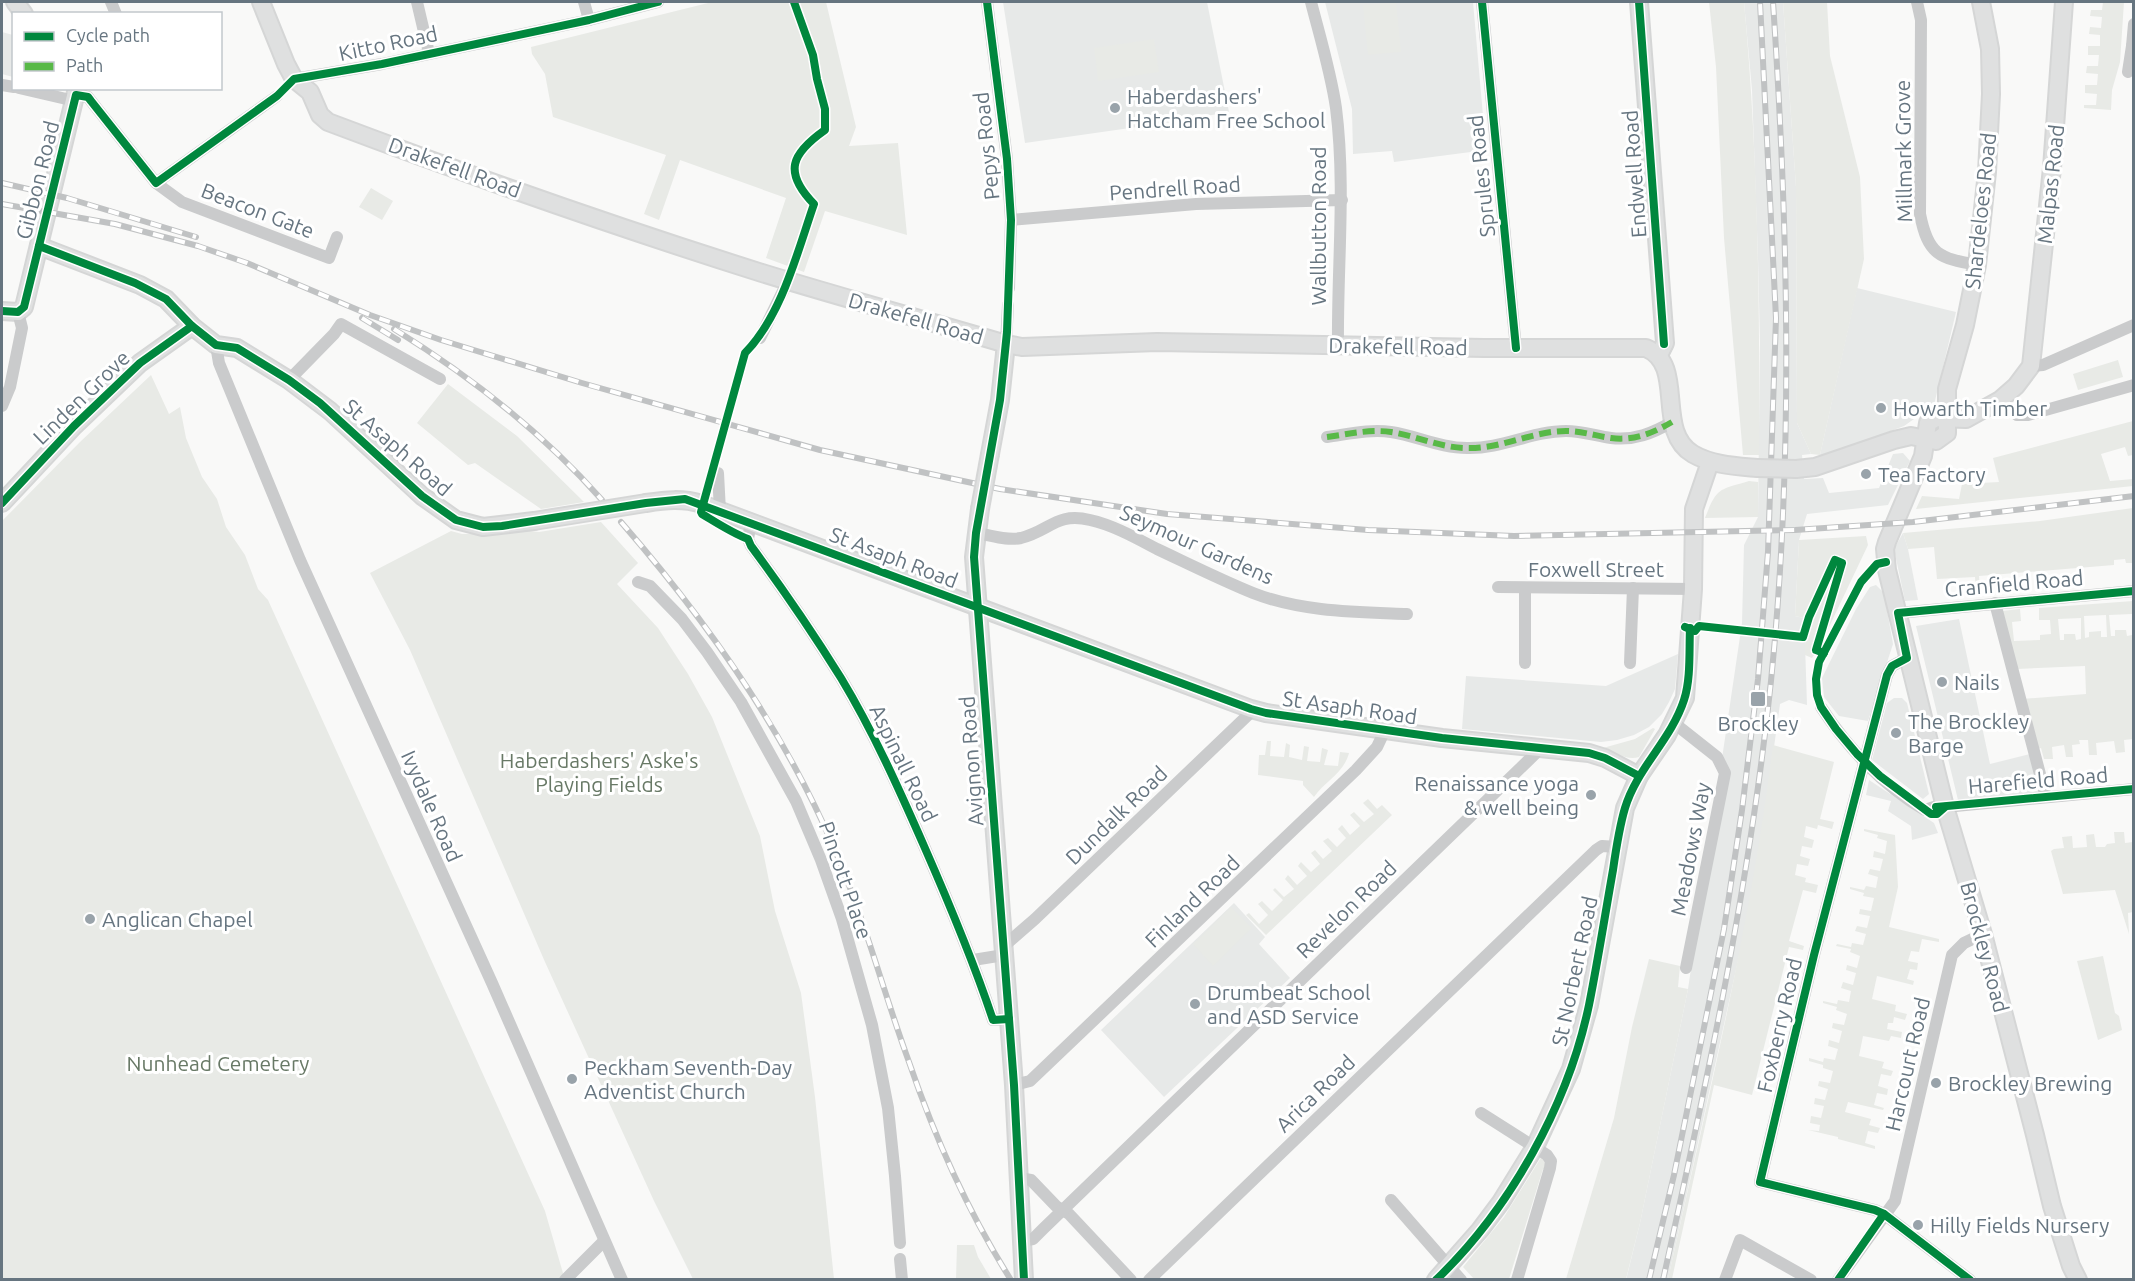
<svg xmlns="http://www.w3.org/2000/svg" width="2135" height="1281" viewBox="0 0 2135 1281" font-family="Ubuntu,sans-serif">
  <rect width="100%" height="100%" fill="#f9f9f8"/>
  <!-- built -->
  <g fill="#e7e9e8">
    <path d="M1003,2H1207L1229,112L1172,122L1025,143Z"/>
    <path d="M1325,2H1473L1486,150L1394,162L1392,151L1353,154L1352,109Z"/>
    <path d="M1744,2H1783L1796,187L1797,423L1811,454L1802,455L1804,479L1823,478L1829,493L1879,488L1893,454L1903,453L1910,461L1888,505L1807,514L1799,540L1795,616L1812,620L1805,644L1807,705L1789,700L1780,704L1765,812L1745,929L1668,1279L1626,1280L1640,1223L1688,989L1742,623L1744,545L1758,517L1760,342L1758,258L1752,90Z"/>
    <path d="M2,32L13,35V77L2,74Z"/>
    <path d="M1857,288L1956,312L1934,405L1904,426L1827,455H1820Z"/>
    <path d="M1903,533L1908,549L1918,600L1905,601L1894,549Z"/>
    <path d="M1876,585L1884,593L1893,644L1868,721L1839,716L1824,697L1822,678L1856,609L1870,587Z"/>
    <path d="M1959,619L1990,764L2030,754L2040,795L1958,800L1916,626Z"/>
    <path d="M1678,654L1675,689L1669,702L1662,714L1649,727L1634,735L1617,740L1601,742L1462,729L1466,676L1606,686Z"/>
    <path d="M1894,698H1902L1907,703L1929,794L1923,799L1872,760L1887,703Z"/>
    <path d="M1869,780L1934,823L1938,833L1912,840L1911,826L1888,811L1891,801L1866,795Z"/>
    <path d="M1234,903L1265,937L1259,944L1290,978L1164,1097L1101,1030Z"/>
  </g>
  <!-- green -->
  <g fill="#e8eae6" fill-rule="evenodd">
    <path d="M712,2H826L856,127L849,146L898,143L907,235L825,211L804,272L766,258L786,198L680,160L659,220L644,214L666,155L553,117L545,74L532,54L531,47Z"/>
    <path d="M1396,2L1401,52L1368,55L1363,5Z"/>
    <path d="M1709,2H1744C1758,152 1760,304 1759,455H1743L1724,238L1716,67Z"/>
    <path d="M1783,2H1827L1830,56L1860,177L1864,259L1820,455L1811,454L1797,423L1796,187Z"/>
    <path d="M2103,2H2124L2120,62L2112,90L2111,110L2084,108V105H2096L2097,94L2085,93V85H2097L2098,74L2086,73L2087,66H2098L2099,55H2088V46H2100V35L2089,34L2090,27L2101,28L2102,17L2090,16L2091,10H2102Z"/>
    <path d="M1154,39L1159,72L1098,81L1094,48Z"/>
    <path d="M371,188L393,201L382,220L359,207Z"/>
    <path d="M2118,360L2123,377L2078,390L2073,374Z"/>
    <path d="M151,375L169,414L180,407L186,438L202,477L217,499L226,527L245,555L258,589L268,600L545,1211L565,1280H2V521L80,442Z"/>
    <path d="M448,384L517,436L584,502L541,509L475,463L468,465L417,423Z"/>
    <path d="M2133,421V455L2128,456L2125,447L2101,454L2110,481L2133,479V486L1916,509L1922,496L1959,499L1962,484L1999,482L1993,458Z"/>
    <path d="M1749,481L1758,482V517L1705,518C1717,487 1719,490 1749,481Z"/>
    <path d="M2133,508V563H2126L2125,559L2114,560V565L1979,576L1980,592L1976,593L1975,577L1937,579L1934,547L1908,549L1903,533L2040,521Z"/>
    <path d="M601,522L638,563L617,584L658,628L688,674L712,717L760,836L775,911L801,993L815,1097L834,1279H693L654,1201L545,962L410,650L370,573L451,531L462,534H502L520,530L539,532Z"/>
    <path d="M1866,536L1868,545L1820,646L1812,658L1805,655V644L1812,620L1795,616L1799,540Z"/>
    <path d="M2133,601V739L2124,740L2125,752L2116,753L2114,741L2096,743L2097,755H2089L2088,740H2079L2080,744L2072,745L2073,757H2066L2064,745L2052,747L2053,759H2044L2041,748L2035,750L2022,699L2086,694L2085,666L2017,669L2002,611L2020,609L2021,621L2012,622L2014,641L2040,640V635L2051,634L2050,620H2039V608ZM2132,614V635L2127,636L2126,630H2115V636H2111L2109,615ZM2106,615L2107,637H2101V631L2089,632V637L2085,638L2084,616ZM2081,618V639L2076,640L2075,634H2064V640H2060L2058,619Z"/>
    <path d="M1653,728L1655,729L1639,757C1627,761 1615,752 1603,748L1635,739Z"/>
    <path d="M1267,741H1271L1270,756L1284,757L1286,743L1290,745L1289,757L1302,760L1304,746L1309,747L1307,761L1320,762L1322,748L1328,750L1324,765L1338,766L1340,752L1349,753C1344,773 1325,781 1314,797L1303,785V781L1258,775L1259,755H1265Z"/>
    <path d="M1773,745L1834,762L1820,819L1834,822L1832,829L1818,825L1817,829L1806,826L1804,837L1814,840L1812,848L1802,846L1800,856L1810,859L1808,866L1797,864L1795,875L1806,878L1805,882L1818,885L1816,893L1803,890L1789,941L1804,946L1803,950L1789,947L1752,1095L1714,1085L1672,1279H1668C1707,1102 1751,925 1773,745Z"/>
    <path d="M1368,799L1377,809L1382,805L1392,815L1266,935L1246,915L1249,913L1259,924L1268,915L1258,904L1262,901L1272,911L1283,900L1273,890L1275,888L1284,897L1294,889L1285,879L1288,875L1297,885L1307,876L1298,866L1301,862L1311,872L1320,864L1311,853L1315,850L1323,859L1332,851L1323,841L1328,838L1337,847L1346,838L1338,829L1342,825L1350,835L1360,826L1350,815L1354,812L1364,822L1374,814L1363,803Z"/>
    <path d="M1864,829L1895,835L1898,887L1889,927L1939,939V942L1922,939L1919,952L1911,951L1908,961L1918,963L1917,970L1910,969L1907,979L1914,981L1913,985L1877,976L1872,999L1896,1005L1895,1011L1907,1014L1905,1020L1894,1017L1893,1023H1888L1887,1029L1902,1032L1901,1038L1891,1036L1889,1041L1863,1036L1859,1056L1884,1062L1882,1068L1893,1071L1891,1076L1881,1074L1878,1086L1888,1089L1887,1095L1877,1093L1874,1105L1884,1108L1883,1110L1848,1102L1845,1112L1871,1119L1869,1125L1880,1128L1878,1133L1868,1131L1865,1143L1875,1146V1149L1838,1139V1137L1808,1130L1819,1131L1820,1125L1810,1123L1811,1116L1821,1118L1824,1106L1814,1104L1815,1098L1825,1100L1828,1089L1818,1086L1819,1081L1830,1083L1833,1071L1823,1068V1065L1809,1061V1058L1823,1062L1824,1058L1835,1060L1838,1049L1828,1046L1829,1040L1839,1043L1842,1031L1832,1028L1833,1023L1844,1025L1847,1014L1836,1010L1837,1007L1823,1003V1001L1837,1004L1838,1000L1849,1002L1851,991L1841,988L1843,982L1853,985L1856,973L1846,970L1847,965L1857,968L1860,956L1850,952L1851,949L1836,946L1837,944L1851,947L1852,943L1863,945L1866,934L1855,931L1857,926L1867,928L1870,916L1859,914L1860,909L1871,911L1874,898L1863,896L1864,893L1850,889V887L1864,890L1866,886L1876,888L1878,877L1868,874L1870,869L1880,871L1883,859L1873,857L1874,851L1885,854L1887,841L1877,838L1878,835L1864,831Z"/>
    <path d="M2114,832H2124L2125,843L2133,842V912L2128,913L2129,934L2115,890L2063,894L2051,851L2054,849L2064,848L2062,837L2072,836L2073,848L2087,847L2086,835L2094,834L2096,847H2105L2107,844L2115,843Z"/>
    <path d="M1231,907L1252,928L1213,966L1193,944Z"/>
    <path d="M2103,956L2115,1013L2119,1016L2122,1030L2098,1040L2077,961Z"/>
    <path d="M1649,959L1680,966L1678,987L1688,989L1640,1223L1626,1279H1566L1614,1118L1632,1027Z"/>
    <path d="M1542,1156L1545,1159L1547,1169H1543L1509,1279H1474L1463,1267L1504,1217Z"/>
    <path d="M957,1245H974L978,1257L991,1279H956Z"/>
  </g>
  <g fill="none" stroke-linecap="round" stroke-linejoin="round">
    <!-- secondary casing -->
    <g stroke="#d5d6d6" stroke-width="20">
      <g id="secondary">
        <path d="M15,2L24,14"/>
        <path d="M261,2L286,64L294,79L310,92L320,115L328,122C471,176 616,227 762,273C843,298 925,320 1006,344L1022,347L1157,342L1484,348H1646C1687,365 1654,431 1693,454C1712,465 1735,466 1757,468"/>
        <path d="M1639,2L1665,343L1659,355"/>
        <path d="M2064,2L2052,168L2031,366L2016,386L2000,400L1966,419L1936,418L1928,423L1923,456L1887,542L1885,549L1887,570L1945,807L1983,934L2035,1135L2052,1206L2071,1266L2078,1280"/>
        <path d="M39,246L140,285L166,299L192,326L216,345L237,348L289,380L330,411L422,496L456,520L483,527L534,521"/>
        <path d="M2,311L18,312L24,307L77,88"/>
        <path d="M990,454L1000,400L1006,344"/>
        <path d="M1796,469L1815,467L1894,440L1911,436L1936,441L1947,433V389L1965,325L1977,265L1987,172L1991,94L1990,49L1981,2"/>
        <path d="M2,503L74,426L140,363L192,326"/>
        <path d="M646,503C666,500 682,498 702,504L1251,709L1266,713L1442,738L1589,753L1605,758L1639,776"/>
        <path d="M980,509L974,557L1014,1085L1024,1280"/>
        <path d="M1436,1280L1480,1230L1501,1202L1535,1147L1571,1069L1589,1005L1625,808L1639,776L1667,735L1685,698L1693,589L1694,509L1710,462"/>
      </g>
    </g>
    <!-- street -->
    <g stroke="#cacbcc" stroke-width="12">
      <path d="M111,2L116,14"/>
      <path d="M417,2L429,53"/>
      <path d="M584,2L589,20"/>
      <path d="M987,2L1007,159L1011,220L1009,288"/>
      <path d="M1311,2C1320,37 1331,73 1336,108C1346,187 1337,267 1338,346"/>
      <path d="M1482,2L1516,348"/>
      <path d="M1917,2L1921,20L1920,214C1928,255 1939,258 1977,265"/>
      <path d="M2134,24L2132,46H2134"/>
      <path d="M2128,72L2132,46"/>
      <path d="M294,79L382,64L589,20L658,2"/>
      <path d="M2,85L14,87"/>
      <path d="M19,88L75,101"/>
      <path d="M76,95L88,97L91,101L156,183L182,202L329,258L337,237"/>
      <path d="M156,183L277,96"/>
      <path d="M1011,220L1196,204L1342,200"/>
      <path d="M760,338L788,281"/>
      <path d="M1006,344L1008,305"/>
      <path d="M216,345L219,363L300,560L492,983L622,1280"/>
      <path d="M2031,366L2043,365L2134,325"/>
      <path d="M289,380L334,334L341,324L440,379"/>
      <path d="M2000,400L2017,415H2028L2134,385"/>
      <path d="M2,406L10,387L22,328L18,312"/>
      <path d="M1327,437C1349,434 1370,429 1391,432C1417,436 1441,448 1467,448C1502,449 1532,431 1566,431C1582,431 1596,436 1611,438C1634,441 1653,433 1672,422"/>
      <path d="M718,473L720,511"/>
      <path d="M751,522L748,539L751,546C783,589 813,633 841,678C873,731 899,789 924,846C949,903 973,960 993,1020L1009,1019"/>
      <path d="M976,533C991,535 1006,541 1021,538C1050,531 1056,512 1090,520C1113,525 1136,538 1157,549C1189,564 1221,580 1253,593C1301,612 1356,612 1407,614"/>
      <path d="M638,582L650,586L682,619L707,652L741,702L796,801L821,860L842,919L872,1025L888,1108L895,1176L900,1243"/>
      <path d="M1498,587L1693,589"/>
      <path d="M1525,588V663"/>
      <path d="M1995,603L2046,797"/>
      <path d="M1898,613L2134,591"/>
      <path d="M1907,658L1892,666L1887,675L1814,955L1760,1182L1875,1210L1884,1214L1970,1280"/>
      <path d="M1630,663L1633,588"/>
      <path d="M1821,707C1847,747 1883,786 1925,810L1934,807H1945L2134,789"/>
      <path d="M1674,723L1717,757L1725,773L1686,968"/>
      <path d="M1004,946L1035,919L1247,716L1251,709"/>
      <path d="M973,960L1004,955"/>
      <path d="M1014,1085L1030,1081L1356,770L1377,747L1385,730"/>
      <path d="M1481,1113L1547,1155L1551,1161L1550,1168L1517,1280"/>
      <path d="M1019,1178L1031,1180L1056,1206L1069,1214L1131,1280"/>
      <path d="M1391,1200L1461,1280"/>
      <path d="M1022,1241L1033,1239L1043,1229L1535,754V747"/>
      <path d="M900,1259L902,1280"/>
      <path d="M565,1280L604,1241"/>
      <path d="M1149,1280L1596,850L1602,846L1617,847"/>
      <path d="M1725,1280L1740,1240L1811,1280"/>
      <path d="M1838,1280L1895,1201L1952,955L1964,943L1983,934"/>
    </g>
    <!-- secondary -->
    <use href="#secondary" stroke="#dfe0e0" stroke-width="16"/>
    <!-- rail casing -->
    <g stroke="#c0c2c3" stroke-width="6">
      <g id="rail">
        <path d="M2,183L67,198L196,237"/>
        <path d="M2,204L115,224L198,246L247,263L370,315L441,340L582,383L820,450L1000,489L1167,514L1368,530L1514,536L1795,530L1913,522L2134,496"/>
        <path d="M362,318L398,340"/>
        <path d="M394,329C470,376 543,433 602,500"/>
        <path d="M621,522C706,620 783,728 834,848C864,917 883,991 909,1062C935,1138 968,1212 1011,1280"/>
        <path d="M1649,1280L1674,1175L1724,929L1742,810L1758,679L1768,552L1776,318L1760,2"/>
        <path d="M1663,1280C1707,1081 1750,883 1771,681C1794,455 1788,227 1773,2"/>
      </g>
    </g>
    <!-- rail -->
    <use href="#rail" stroke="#fff" stroke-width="4" stroke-dasharray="11" stroke-linecap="butt"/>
    <!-- secondary-bridge casing -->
    <g stroke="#d5d6d6" stroke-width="20" stroke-linecap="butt">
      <g id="secondary-bridge">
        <path d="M1757,468L1796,469"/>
        <path d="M980,509L990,454"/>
        <path d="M534,521L646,503"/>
      </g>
    </g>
    <!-- secondary-bridge -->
    <use href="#secondary-bridge" stroke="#dfe0e0" stroke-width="16"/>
    <!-- quiet -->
    <path stroke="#58b947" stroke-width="6" stroke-dasharray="12 6" stroke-linecap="butt" d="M1327,437C1349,434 1370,429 1391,432C1417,436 1441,448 1467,448C1502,449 1532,431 1566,431C1582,431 1596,436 1611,438C1634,441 1653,433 1672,422"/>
    <!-- cycleway casing -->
    <g stroke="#fff" stroke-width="11">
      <g id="cycleway">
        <path d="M794,2L813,55L817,79L825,109V130C791,154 783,172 814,204C797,253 782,315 745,353L701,512L702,514C717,523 732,533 748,539L751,546C783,589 813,633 841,678C873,731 899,789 924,846C949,903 973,960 993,1020L1009,1019"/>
        <path d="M987,2L1007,159L1011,220L1007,332L1000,400L976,533L974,557L1014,1085L1024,1280"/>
        <path d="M1482,2L1516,348"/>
        <path d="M1639,2L1664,344"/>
        <path d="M39,246L135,283L166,299L192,326L216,345L237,348L289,380L320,403L422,496L456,520L483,527L502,526L646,503L685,499L1251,709L1266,713L1442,738L1589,753L1605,758L1639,776"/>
        <path d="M2,311L18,312L24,307L76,95L88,97L91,101L156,183L277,96L294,79L382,64L589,20L658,2"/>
        <path d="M2,503L74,426L140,363L192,326"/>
        <path d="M1886,562L1877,564L1861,582L1819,662L1816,679L1817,695L1821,707L1836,729L1857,754L1880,776L1931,814H1937L1945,807"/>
        <path d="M1685,627L1695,631L1699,626L1803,637L1809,617L1835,560L1842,563L1816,650L1824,653"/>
        <path d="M1936,807L2134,789"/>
        <path d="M1436,1280C1510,1209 1568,1105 1589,1005C1598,960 1605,915 1613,870C1616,849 1619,828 1625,808C1637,768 1671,740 1684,700C1691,679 1689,651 1690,628"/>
        <path d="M1838,1280L1884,1214"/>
        <path d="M1970,1280L1884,1214L1875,1210L1760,1182L1814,955L1887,675L1892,666L1907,658L1898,613L2134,591"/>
      </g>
    </g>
    <!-- cycleway -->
    <use href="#cycleway" stroke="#00873e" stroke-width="8"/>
  </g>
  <!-- markers -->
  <g fill="#99a3aa" stroke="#fff" stroke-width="2">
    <circle cx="1115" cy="108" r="6"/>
    <circle cx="1881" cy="408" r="6"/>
    <circle cx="1866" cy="474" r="6"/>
    <circle cx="1942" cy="682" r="6"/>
    <rect x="1750" y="691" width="16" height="16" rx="3"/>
    <circle cx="1896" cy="733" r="6"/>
    <circle cx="1591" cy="795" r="6"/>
    <circle cx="90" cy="919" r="6"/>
    <circle cx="1195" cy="1004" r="6"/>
    <circle cx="572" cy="1079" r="6"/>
    <circle cx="1936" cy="1083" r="6"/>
    <circle cx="1918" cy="1225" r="6"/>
  </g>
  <g text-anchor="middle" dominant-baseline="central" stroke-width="6" stroke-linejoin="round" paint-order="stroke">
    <!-- street labels -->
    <g font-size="21" fill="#667580" stroke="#fff">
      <text transform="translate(388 43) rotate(-12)">Kitto Road</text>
      <text transform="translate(986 146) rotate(-96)">Pepys Road</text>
      <text transform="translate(1903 151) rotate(-91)">Millmark Grove</text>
      <text transform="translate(455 167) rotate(20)">Drakefell Road</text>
      <text transform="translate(1634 174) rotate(-94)">Endwell Road</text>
      <text transform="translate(1481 176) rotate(-96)">Sprules Road</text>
      <text transform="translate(37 180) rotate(-76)">Gibbon Road</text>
      <text transform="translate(2050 184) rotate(-84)">Malpas Road</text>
      <text transform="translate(1175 188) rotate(-4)">Pendrell Road</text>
      <text transform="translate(258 210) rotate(21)">Beacon Gate</text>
      <text transform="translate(1980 211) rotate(-84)">Shardeloes Road</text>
      <text transform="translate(1318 226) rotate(-90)">Wallbutton Road</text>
      <text transform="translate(916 318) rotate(16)">Drakefell Road</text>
      <text transform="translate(1398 346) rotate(1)">Drakefell Road</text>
      <text transform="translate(81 397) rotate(-44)">Linden Grove</text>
      <text transform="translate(398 447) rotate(41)">St Asaph Road</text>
      <text transform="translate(1197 544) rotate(24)">Seymour Gardens</text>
      <text transform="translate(894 557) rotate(21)">St Asaph Road</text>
      <text x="1596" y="569">Foxwell Street</text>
      <text transform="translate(2014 583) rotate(-5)">Cranfield Road</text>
      <text transform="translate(1350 707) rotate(8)">St Asaph Road</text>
      <text transform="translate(971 761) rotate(-94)">Avignon Road</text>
      <text transform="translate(904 763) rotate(64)">Aspinall Road</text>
      <text transform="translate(2038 780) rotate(-5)">Harefield Road</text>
      <text transform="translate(432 806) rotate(66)">Ivydale Road</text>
      <text transform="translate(1116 815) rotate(-44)">Dundalk Road</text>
      <text transform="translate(1690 849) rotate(-79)">Meadows Way</text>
      <text transform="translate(846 880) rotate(71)">Pincott Place</text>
      <text transform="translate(1192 901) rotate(-44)">Finland Road</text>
      <text transform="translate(1346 909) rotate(-44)">Revelon Road</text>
      <text transform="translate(1985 947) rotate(75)">Brockley Road</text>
      <text transform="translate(1574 971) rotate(-78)">St Norbert Road</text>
      <text transform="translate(1779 1025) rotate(-77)">Foxberry Road</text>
      <text transform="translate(1907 1064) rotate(-77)">Harcourt Road</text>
      <text transform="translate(1315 1093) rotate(-44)">Arica Road</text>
    </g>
    <!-- poi labels -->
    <g font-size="21" fill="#667580" stroke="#fff" text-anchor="start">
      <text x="1127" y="96">Haberdashers'<tspan x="1127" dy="24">Hatcham Free School</tspan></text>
      <text x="1893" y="408">Howarth Timber</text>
      <text x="1878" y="474">Tea Factory</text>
      <text x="1954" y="682">Nails</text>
      <text x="1908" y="721">The Brockley<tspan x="1908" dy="24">Barge</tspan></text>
      <text x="1758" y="723" text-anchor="middle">Brockley</text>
      <text x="1579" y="783" text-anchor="end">Renaissance yoga<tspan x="1579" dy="24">&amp; well being</tspan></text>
      <text x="102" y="919">Anglican Chapel</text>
      <text x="1207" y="992">Drumbeat School<tspan x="1207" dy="24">and ASD Service</tspan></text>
      <text x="584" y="1067">Peckham Seventh-Day<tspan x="584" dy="24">Adventist Church</tspan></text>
      <text x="1948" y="1083">Brockley Brewing</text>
      <text x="1930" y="1225">Hilly Fields Nursery</text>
    </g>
    <!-- park labels -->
    <g font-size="21" fill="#687966" stroke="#fff">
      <text x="599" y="760">Haberdashers' Aske's<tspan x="599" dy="24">Playing Fields</tspan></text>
      <text x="218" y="1063">Nunhead Cemetery</text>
    </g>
  </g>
  <!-- border -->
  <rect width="2135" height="1281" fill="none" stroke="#667580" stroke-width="6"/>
  <!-- legend -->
  <rect x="12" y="12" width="210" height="78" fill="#ffffff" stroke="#c2c8cc" stroke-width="1.5"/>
  <rect x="24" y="32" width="30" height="9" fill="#00873e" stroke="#c2c8cc" stroke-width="1.5"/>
  <text x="66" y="42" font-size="18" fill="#667580">Cycle path</text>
  <rect x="24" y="62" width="30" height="9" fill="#58b947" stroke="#c2c8cc" stroke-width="1.5"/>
  <text x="66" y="72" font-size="18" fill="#667580">Path</text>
</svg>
